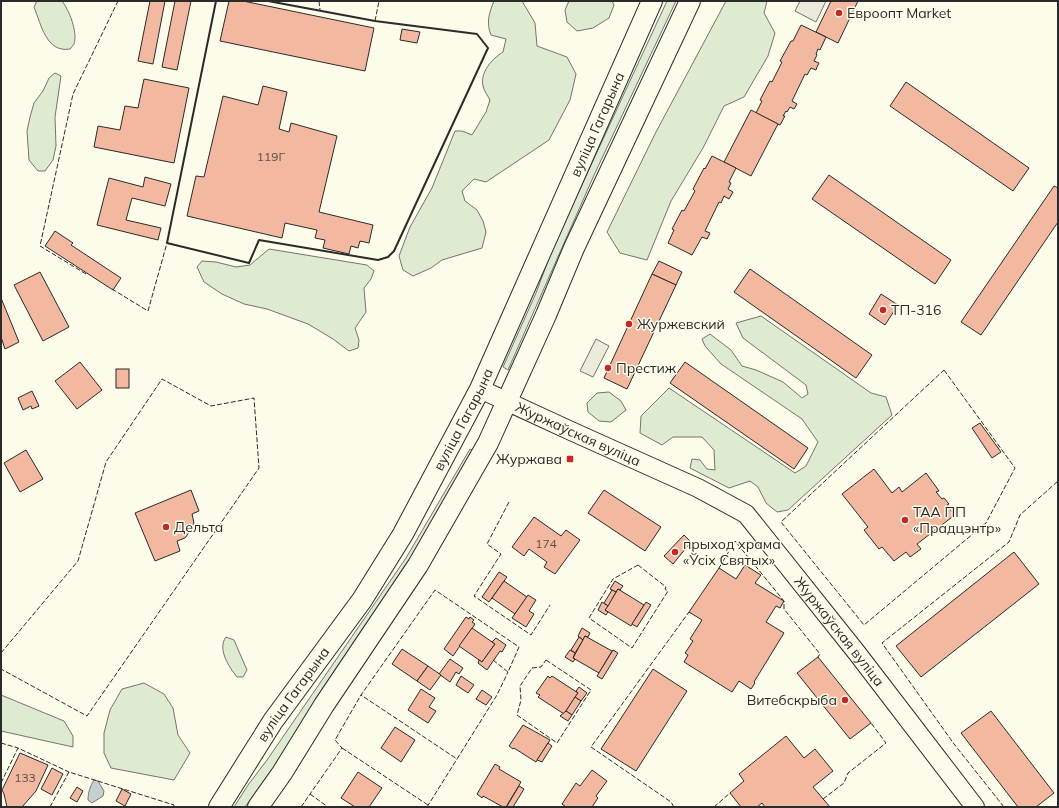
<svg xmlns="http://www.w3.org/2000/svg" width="1059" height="808" viewBox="0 0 1059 808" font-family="Mulish,sans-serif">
  <rect width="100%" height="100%" fill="#fdfbea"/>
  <!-- green -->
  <g fill="#deebd1" stroke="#74746e">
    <path d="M37,1H62C69,10 78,32 74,44C73,46 71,47 70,49C46,53 41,24 34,7Z"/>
    <path d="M494,1H522L535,23L537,46L567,57L576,74L570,100L549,140L486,182L474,179L462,191L465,201L477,210L483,221L486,232L482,248L442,260L431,268L413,276L403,270L399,256L410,227L432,188L455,131H462L472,135L486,112L490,100C488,96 484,91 483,86C480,72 492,59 503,52L506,39L491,35C486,23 489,13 494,1Z"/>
    <path d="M569,1H612L614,5L609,18L593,28L577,31L567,22L565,10Z"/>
    <path d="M667,1H676L595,173L508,370L503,367L536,293L554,245Z"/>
    <path d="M726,1H767L764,13L775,33L768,56L744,97L724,106L703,148L671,201L647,260L620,253L607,232L656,132Z"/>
    <path d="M55,73L61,76L55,117L56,146L53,160L45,171H38L29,160L27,131L30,117L34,103L43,91L49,78Z"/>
    <path d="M269,249L367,265L374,271L371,279L364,288L366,312L355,328L359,340L358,348L349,351L333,339L308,324L267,309L244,304L222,294L204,282L197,267L202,261L216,262L236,267L250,265Z"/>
    <path d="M761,316L871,393L886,397L892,415L788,510L777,512L766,503L758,487L750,481L729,488L690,468L692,459L700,460L707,469L715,470L714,450L702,437H673L662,445L640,433L641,416L669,388L795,473L806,466L818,442L802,419L721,364L705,346L702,339L710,334L731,350L742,366L756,370L783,382L802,398L808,394L806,385L743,338L736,323Z"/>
    <path d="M609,392L621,401L626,410L611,422L599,421L588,412L587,403L597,393Z"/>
    <path d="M470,449L474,451L412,562L277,762L245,807H234L248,785L267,760L406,558Z"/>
    <path d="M226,637L234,640L247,670L243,677H237C229,667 217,649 226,637Z"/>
    <path d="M144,683L164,694L173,708L178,735L190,753L174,780L111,768L104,753V733L110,710L122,689Z"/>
    <path d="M1,695L64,721L73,736V747L1,731Z"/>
  </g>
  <!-- parking -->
  <g fill="#eceadb" stroke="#74746e">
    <path d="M800,1H826L816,22L795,11Z"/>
    <path d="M596,339L609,346L593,377L580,371Z"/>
  </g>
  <!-- water -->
  <path fill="#c7d0d0" stroke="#74746e" d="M94,780L98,781L104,791L103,796L92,803L88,800C88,793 90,786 94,780Z"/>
  <!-- building -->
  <g fill="#f2b8a0" stroke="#2b2b2b">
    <path d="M150,1H165L153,64L138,61Z"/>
    <path d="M175,1H191L177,70L162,67Z"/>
    <path d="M229,1H243L374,28L365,71L220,41Z"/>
    <path d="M831,1H858L838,43L816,32Z"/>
    <path d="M801,25L826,37L820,50L818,49L816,54L817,55L814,61L819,63L817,67L816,70L811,68L807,75L805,74L792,101L797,104L794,109L790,107L787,112L786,111L783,116H785L780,125L756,113L762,101L760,100L770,81L772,82L782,62L780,61L791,41H793Z"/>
    <path d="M402,29L420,32L417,43L400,40Z"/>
    <path d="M144,79L189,88L174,163L94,147L98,126L120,130L125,106L138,108Z"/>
    <path d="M906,82L1029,168L1013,191L890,106Z"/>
    <path d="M263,86L287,92L279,129L289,132L291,123L337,136L319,212L373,225L369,243L360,241L358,248L351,246L349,254L323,248L325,240L315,238L317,230L285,223L282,238L187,216L196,176L204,177L223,96L258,105Z"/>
    <path d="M751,110L778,124L751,176L724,162Z"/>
    <path d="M712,156L736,168L729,182L731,183L728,189L733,192L729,199L724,196L721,203L719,202L705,231L710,233L707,239L702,237L692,255L668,243L674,230L672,229L682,210L684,211L695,191L693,189L704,168L705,169Z"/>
    <path d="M829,175L951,260L935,284L812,199Z"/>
    <path d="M145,177L171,184L165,206L132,198L126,220L161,228L158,240L97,225L109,178L143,187Z"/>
    <path d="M1054,186L1058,188V222L981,335L961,322Z"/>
    <path d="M55,231L73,243L71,245L121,278L113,290L45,246Z"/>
    <path d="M659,261L682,272L676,285L652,274Z"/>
    <path d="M750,269L872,355L856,378L734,292Z"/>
    <path d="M40,272L69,327L43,341L14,285Z"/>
    <path d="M652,274L676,285L627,389L604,378Z"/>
    <path d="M881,294L898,305L885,325L869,314Z"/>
    <path d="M1,298L19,342L5,349L1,337Z"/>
    <path d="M80,362L102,390L77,409L55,381Z"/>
    <path d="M685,362L808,448L794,469L670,383Z"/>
    <rect x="116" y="369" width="13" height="19"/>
    <path d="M32,391L39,406L32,409L31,406L23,410L18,398Z"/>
    <path d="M980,423L1001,452L992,458L972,428Z"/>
    <path d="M26,450L43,479L20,492L4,463Z"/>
    <path d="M874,469L892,493L899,487L902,492L926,473L939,491L936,492L942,499L944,498L949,504L947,505L952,512L954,510L956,514L917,544L921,549L910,557L906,552L894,561L882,547L879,549L864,530L868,527L842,494Z"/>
    <path d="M191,490L199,511L192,514L194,523L190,531L185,538L177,541L180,551L155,561L135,513Z"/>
    <path d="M604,490L661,527L645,551L588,513Z"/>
    <path d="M534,517L561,536L566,530L580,540L555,574L544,567L547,562L529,549L524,556L512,547Z"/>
    <path d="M684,535L691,542L673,564L664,556Z"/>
    <path d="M1014,552L1039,584L921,677L896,646Z"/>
    <path d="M745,565L761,575L755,583L784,601L780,608L776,606L766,622L784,633L754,682L755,683L751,689L739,681L732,692L684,662L688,655L685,653L693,641L690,639L702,620L689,612L719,568L736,579Z"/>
    <path d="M499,572L507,577L489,602L482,597Z"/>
    <path d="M504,581L527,597L515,614L492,598Z"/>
    <path d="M615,581L623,586L620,590L618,589L616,592L610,589Z"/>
    <path d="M618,589L644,605L631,626L605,610Z"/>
    <path d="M612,590L616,592L608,606L604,603Z"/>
    <path d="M528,595L536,600L529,611L534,614L526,627L512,618Z"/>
    <path d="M602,602L608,606L605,610L608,612L606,615L598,610Z"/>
    <path d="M646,602L651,605L637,627L632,624Z"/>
    <path d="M466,617L469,619L470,617L474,620L472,622L475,624L453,656L444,649Z"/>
    <path d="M472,628L495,644L482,662L459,646Z"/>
    <path d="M582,628L590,633L588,637L585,636L583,640L578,636Z"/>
    <path d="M585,636L612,651L599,673L573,658Z"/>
    <path d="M579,637L583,640L575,653L571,650Z"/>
    <path d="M496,638L506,645L502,652L500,651L487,670L478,663L479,660L482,662L495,644L492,642Z"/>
    <path d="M402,649L428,666L417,681L392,664Z"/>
    <path d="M570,650L575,653L573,658L575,659L573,662L565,657Z"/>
    <path d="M613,650L618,653L602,679L597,676Z"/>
    <path d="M818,657L871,723L850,739L797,673Z"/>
    <path d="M450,659L463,668L459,674L456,672L450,682L439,674Z"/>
    <path d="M428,666L441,675L430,690L417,681Z"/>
    <path d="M653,669L687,691L636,771L601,749Z"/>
    <path d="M461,676L474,685L468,693L456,685Z"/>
    <path d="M548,676L550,678L552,676L578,693L564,714L538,697L540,695L536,693Z"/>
    <path d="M579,687L587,693L581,701L575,697L578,693L576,691Z"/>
    <path d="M421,689L435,698L429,707L436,711L428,723L408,710Z"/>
    <path d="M482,690L492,697L486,705L476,699Z"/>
    <path d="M575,697L581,701L572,715L566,711Z"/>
    <path d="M566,711L572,715L568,721L560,716Z"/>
    <path d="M991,711L1054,793L1036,807H1018L961,733Z"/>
    <path d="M523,725L550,740L536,762L514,748L513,749L509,746Z"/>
    <path d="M395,727L415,740L401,762L381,748Z"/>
    <path d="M786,736L804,758L815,749L833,771L813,787L830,807H765L762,803L757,807H741L730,793L744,781L739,774Z"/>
    <path d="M548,743L552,746L542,762L537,760Z"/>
    <path d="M20,753L48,765L36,791L22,807H7L4,794L2,790Z"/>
    <path d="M495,764L500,767L499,769L521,782L506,807H503L483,796L482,798L477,794Z"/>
    <path d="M52,768L63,774L52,795L41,789Z"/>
    <path d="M592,770L607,781L596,796L598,798L592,807H566L562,804L576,783L580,786Z"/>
    <path d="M358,772L382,788L369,807H355L341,798Z"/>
    <path d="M519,786L524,789L513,807H508L507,806Z"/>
    <path d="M77,787L83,791L77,802L70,798Z"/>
    <path d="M122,789L131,794L125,806L116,801Z"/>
  </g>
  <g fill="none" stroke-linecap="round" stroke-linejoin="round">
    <!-- secondary casing -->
    <g stroke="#2b2b2b" stroke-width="20">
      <g id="secondary">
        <path id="s1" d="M480,389L571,431L698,488L746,514L857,653L975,807"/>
      </g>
    </g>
    <!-- primary casing -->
    <g stroke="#2b2b2b" stroke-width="22">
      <g id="primary">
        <path id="s2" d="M219,807L273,721L362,600L403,534L480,389L652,1"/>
        <path d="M258,807L282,773L324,705L418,565L488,443L546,315L574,248L690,1"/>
      </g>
    </g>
    <!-- secondary -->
    <use href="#secondary" stroke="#fdfbea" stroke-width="18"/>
    <!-- primary -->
    <use href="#primary" stroke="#fdfbea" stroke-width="20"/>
    <!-- fence -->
    <g stroke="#2b2b2b" stroke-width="1" stroke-dasharray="5 2" stroke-linecap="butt">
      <path d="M319,1L320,10"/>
      <path d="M375,21L379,1"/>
      <path d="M86,274L40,246L73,94L118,1"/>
      <path d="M112,289L148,311L167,243"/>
      <path d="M944,370L1015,468L986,523L864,625L781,522Z"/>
      <path d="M509,502L487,544L501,554L474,596L531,635L550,605"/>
      <path d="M638,565L666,587L665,589L668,591L632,648L589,618L613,579Z"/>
      <path d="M719,568L735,541L784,601V609L820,654L818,657"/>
      <path d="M1,653L78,561L106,462L162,379L211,406L254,398L259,468L87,716L1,669"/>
      <path d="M493,660L508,672L519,647L435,590L361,695L457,759L497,695L508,672"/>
      <path d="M546,660L591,690L557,743L517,715L521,700L520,686L532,668L541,667Z"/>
      <path d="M1,743L18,748"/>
      <path d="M342,748L428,805"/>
      <path d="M1,783L18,748L69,772"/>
      <path d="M310,794L328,807"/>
      <path d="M823,799L844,783L848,773L886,743L871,723"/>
      <path d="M50,807L69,772L174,805L173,807"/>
      <path d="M301,807L342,748L335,740L361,695"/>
      <path d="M427,807L457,759"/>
      <path d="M674,807L671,802L591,747L689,612"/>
      <path d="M714,807L730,793"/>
      <path d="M1004,807L954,744L882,643L1009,542L1020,515L1058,481"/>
    </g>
    <!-- wall -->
    <path stroke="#2b2b2b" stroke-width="2" d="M216,1L167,243L249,263L259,240L378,260L388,257L394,251L488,48L477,34L375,21L268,1"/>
  </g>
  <!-- markers -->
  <g fill="#c62828" stroke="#fdfbea" stroke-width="1.5">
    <circle cx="839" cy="13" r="4"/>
    <circle cx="883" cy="310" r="4"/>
    <circle cx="629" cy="324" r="4"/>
    <circle cx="608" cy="368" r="4"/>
    <rect x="566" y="455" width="8" height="8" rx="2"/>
    <circle cx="905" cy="520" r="4"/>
    <circle cx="166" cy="527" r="4"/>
    <circle cx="675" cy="552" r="4"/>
    <circle cx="845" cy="700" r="4"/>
  </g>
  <g text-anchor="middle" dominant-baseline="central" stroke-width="3" stroke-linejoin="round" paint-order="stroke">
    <!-- number labels -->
    <g font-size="12" fill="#5d4e48">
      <text x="271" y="156">119Г</text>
      <text x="546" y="543">174</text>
      <text x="25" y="777">133</text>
    </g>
    <!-- poi labels -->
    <g font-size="14" fill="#2b2b2b" stroke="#fdfbea" text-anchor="start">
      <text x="847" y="13">Евроопт Market</text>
      <text x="891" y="310">ТП-316</text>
      <text x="637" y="324">Журжевский</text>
      <text x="616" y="368">Престиж</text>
      <text x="562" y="459" text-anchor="end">Журжава</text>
      <text x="913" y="512">ТАА ПП<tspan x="913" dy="16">«Прадцэнтр»</tspan></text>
      <text x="174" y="527">Дельта</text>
      <text x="683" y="544">прыход храма<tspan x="683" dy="16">«Ўсіх Святых»</tspan></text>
      <text x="837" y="700" text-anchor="end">Витебскрыба</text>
    </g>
    <!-- street labels -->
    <g font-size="14" fill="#2b2b2b" stroke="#fdfbea">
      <text stroke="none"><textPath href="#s2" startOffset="783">вуліца Гагарына</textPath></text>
      <text stroke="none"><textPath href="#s2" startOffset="459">вуліца Гагарына</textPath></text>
      <text stroke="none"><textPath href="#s1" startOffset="108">Журжаўская вуліца</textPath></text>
      <text stroke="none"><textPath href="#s1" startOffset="444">Журжаўская вуліца</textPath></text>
      <text stroke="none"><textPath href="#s2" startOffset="135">вуліца Гагарына</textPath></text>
    </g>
  </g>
  <!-- border -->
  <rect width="1059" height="808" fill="none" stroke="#2b2b2b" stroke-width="4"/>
</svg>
